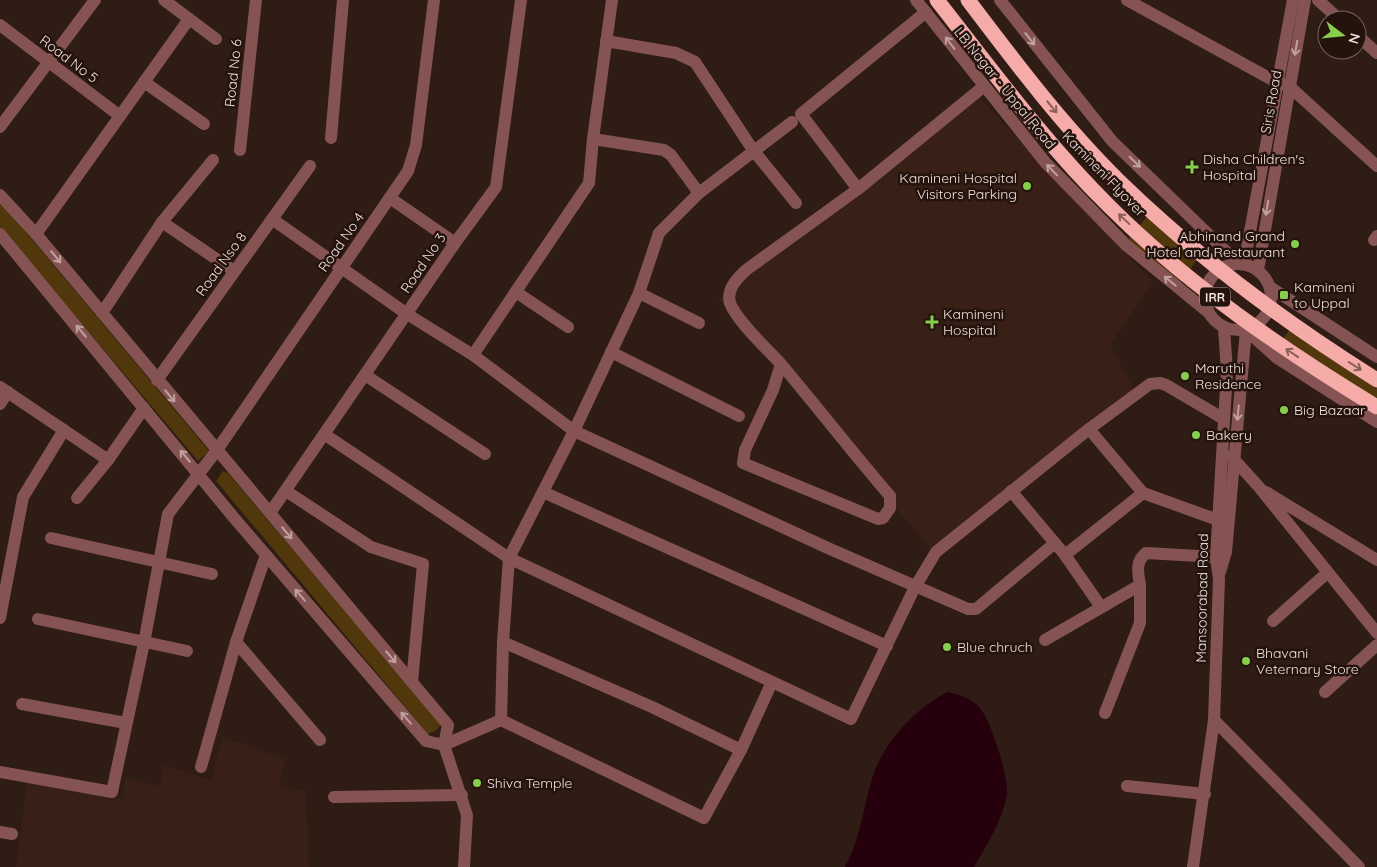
<svg xmlns="http://www.w3.org/2000/svg" width="1377" height="867" viewBox="0 0 1377 867" font-family="Quicksand,sans-serif">
  <rect width="100%" height="100%" fill="#2e1c15"/>
  <!-- built -->
  <g fill="#392017">
    <path d="M976,94L1153,282L1110,345L1134,389L931,549L719,299Z"/>
    <path d="M222,737L285,759L279,787L306,791L309,867H16L27,782L124,799L125,777L160,786L164,765L211,780Z"/>
  </g>
  <!-- green -->
  <g fill="#50380c">
    <path d="M0,201L209,451L198,461L0,227Z"/>
    <path d="M1156,205L1204,249L1180,284L1128,240Z"/>
    <path d="M1295,320L1377,371V415L1277,350Z"/>
    <path d="M223,471L228,473L441,725L435,731L428,734L216,481Z"/>
  </g>
  <!-- water -->
  <path fill="#26000d" d="M948,692C960,695 971,698 979,707C990,718 1009,777 1007,794C1003,819 987,845 974,867H845C861,837 862,812 872,779C882,744 915,708 948,692Z"/>
  <g fill="none" stroke-linecap="round" stroke-linejoin="round">
    <!-- minor -->
    <g stroke="#855452" stroke-width="12">
      <path d="M164,0L216,39"/>
      <path d="M612,0L593,139L589,183L473,355L574,431L830,549L968,609H976L1055,543"/>
      <path d="M916,0L1045,162L1126,245L1208,312"/>
      <path d="M1000,0L1112,141L1238,263"/>
      <path d="M1127,0L1278,83L1289,86L1377,166"/>
      <path d="M1318,0L1340,20"/>
      <path d="M0,25L120,116"/>
      <path d="M1357,35L1377,53"/>
      <path d="M606,41L676,53L695,62L753,150L796,203"/>
      <path d="M144,82L204,124"/>
      <path d="M0,127L95,0"/>
      <path d="M331,138L343,0"/>
      <path d="M593,139L664,150L671,155L699,193"/>
      <path d="M240,150L256,0"/>
      <path d="M858,189L801,114L926,12"/>
      <path d="M0,195L36,234L448,725L444,745L467,815L464,867"/>
      <path d="M390,198L455,243"/>
      <path d="M272,219L407,314L473,355"/>
      <path d="M162,222L234,271"/>
      <path d="M0,234L235,519L426,741L444,745L501,720"/>
      <path d="M36,234L189,19"/>
      <path d="M1374,240L1377,236"/>
      <circle cx="1238" cy="297" r="33"/>
      <path d="M1244,264L1293,0"/>
      <path d="M1258,270L1305,0"/>
      <path d="M1270,287L1377,357"/>
      <path d="M516,292L568,327"/>
      <path d="M639,293L699,323"/>
      <path d="M102,313L162,222L213,160"/>
      <path d="M1246,330L1277,358L1377,422"/>
      <path d="M611,352L739,416"/>
      <path d="M781,364L773,390L745,450L743,463L878,519L883,518L890,508V496C853,453 818,408 781,364C768,350 736,320 730,303C726,289 737,279 746,270L858,189L983,87"/>
      <path d="M365,375L485,454"/>
      <path d="M157,380L310,166"/>
      <path d="M0,387L108,460L144,408"/>
      <path d="M0,404L8,392"/>
      <path d="M1089,429L1143,493L1218,520"/>
      <path d="M324,434L509,558L851,719L915,587L936,552L1089,429L1150,384L1160,383L1166,385L1224,419"/>
      <path d="M1231,456L1259,487L1377,633"/>
      <path d="M286,491L371,547L423,564L412,682"/>
      <path d="M1011,491L1065,555L1101,607"/>
      <path d="M543,492L887,646"/>
      <path d="M1266,492L1377,560"/>
      <path d="M77,498L108,460"/>
      <path d="M270,513L455,243L496,187L521,0"/>
      <path d="M51,538L212,574"/>
      <path d="M1065,555L1143,493"/>
      <path d="M1220,572L1226,552L1246,330"/>
      <path d="M0,618L23,497L64,430"/>
      <path d="M38,619L187,651"/>
      <path d="M1273,621L1327,573"/>
      <path d="M1045,640L1140,585C1138,572 1135,562 1146,553L1216,557"/>
      <path d="M236,642L320,740"/>
      <path d="M503,642L652,707L741,750"/>
      <path d="M772,682L741,750L704,818L501,720L503,642L509,558L574,431L639,293L659,233L699,193L792,122"/>
      <path d="M1325,692L1377,645"/>
      <path d="M22,704L126,723"/>
      <path d="M1105,713L1140,623V585"/>
      <path d="M1214,720L1359,867"/>
      <path d="M201,767L236,642L266,555"/>
      <path d="M0,772L112,792L144,643L168,514L217,450L408,171L416,145L434,0"/>
      <path d="M1127,786L1205,794"/>
      <path d="M334,797L462,795"/>
      <path d="M0,832L12,834"/>
      <path d="M1193,867L1214,720L1219,579L1216,557L1227,371L1224,328"/>
    </g>
    <!-- highway -->
    <g stroke="#f5aba8" stroke-width="15">
      <path d="M937,0C992,70 1045,143 1109,206C1188,285 1282,349 1377,407"/>
      <path d="M968,0C1015,62 1063,126 1119,181C1197,257 1284,322 1377,380"/>
    </g>
  </g>
  <!-- one-way arrows -->
  <defs><path id="oneway-shaft" d="M-6 0H5M1.5-3L5.5 0L1.5 3" fill="none" stroke-width="1.6" stroke-linecap="round" stroke-linejoin="round" transform="scale(1.25)"/></defs>
  <g stroke="#bfa19e">
    <use href="#oneway-shaft" transform="translate(1030 39) rotate(52)"/>
    <use href="#oneway-shaft" transform="translate(950 43) rotate(-127)"/>
    <use href="#oneway-shaft" transform="translate(1296 48) rotate(100)"/>
    <use href="#oneway-shaft" transform="translate(1135 162) rotate(44)"/>
    <use href="#oneway-shaft" transform="translate(1052 170) rotate(-134)"/>
    <use href="#oneway-shaft" transform="translate(1267 208) rotate(100)"/>
    <use href="#oneway-shaft" transform="translate(56 257) rotate(50)"/>
    <use href="#oneway-shaft" transform="translate(1170 281) rotate(-141)"/>
    <use href="#oneway-shaft" transform="translate(81 331) rotate(-130)"/>
    <use href="#oneway-shaft" transform="translate(170 396) rotate(50)"/>
    <use href="#oneway-shaft" transform="translate(1238 413) rotate(96)"/>
    <use href="#oneway-shaft" transform="translate(185 456) rotate(-130)"/>
    <use href="#oneway-shaft" transform="translate(287 533) rotate(50)"/>
    <use href="#oneway-shaft" transform="translate(300 595) rotate(-131)"/>
    <use href="#oneway-shaft" transform="translate(391 657) rotate(50)"/>
    <use href="#oneway-shaft" transform="translate(406 718) rotate(-131)"/>
  </g>
  <g stroke="#8c5e5a">
    <use href="#oneway-shaft" transform="translate(1052 107) rotate(50)"/>
    <use href="#oneway-shaft" transform="translate(1124 219) rotate(-137)"/>
    <use href="#oneway-shaft" transform="translate(1292 353) rotate(-146)"/>
    <use href="#oneway-shaft" transform="translate(1355 366) rotate(32)"/>
  </g>
  <!-- markers -->
  <g fill="#85cf4d" stroke="#24120c" stroke-width="2">
    <path d="M1189.5 159.5h5v5h5v5h-5v5h-5v-5h-5v-5h5z"/>
    <circle cx="1027" cy="186" r="5"/>
    <circle cx="1295" cy="244" r="5"/>
    <rect x="1279" y="290" width="10" height="10" rx="2.5"/>
    <path d="M929.5 314.5h5v5h5v5h-5v5h-5v-5h-5v-5h5z"/>
    <circle cx="1185" cy="376" r="5"/>
    <circle cx="1284" cy="410" r="5"/>
    <circle cx="1196" cy="435" r="5"/>
    <circle cx="947" cy="647" r="5"/>
    <circle cx="1246" cy="661" r="5"/>
    <circle cx="477" cy="783" r="5"/>
  </g>
  <g text-anchor="middle" dominant-baseline="central" stroke-width="5" stroke-linejoin="round" paint-order="stroke">
    <!-- shield labels -->
    <rect fill="#24120c" stroke="#b1a29e" stroke-width="1" x="1200" y="287.5" width="30" height="19" rx="4"/>
    <g font-size="12" font-weight="bold" fill="#eee0dc">
      <text x="1215" y="297">IRR</text>
    </g>
    <!-- street labels -->
    <g font-size="14" fill="#eee0dc" stroke="#24120c">
      <text transform="translate(69 59) rotate(37)">Road No 5</text>
      <text transform="translate(233 73) rotate(-84)">Road No 6</text>
      <text transform="translate(1005 88) rotate(51)">LB Nagar - Uppal Road</text>
      <text transform="translate(1271 102) rotate(-80)">Siris Road</text>
      <text transform="translate(1104 174) rotate(46)">Kamineni Flyover</text>
      <text transform="translate(341 242) rotate(-55)">Road No 4</text>
      <text transform="translate(423 263) rotate(-56)">Road No 3</text>
      <text transform="translate(221 264) rotate(-54)">Road Nso 8</text>
      <text transform="translate(1202 598) rotate(-89)">Mansoorabad Road</text>
    </g>
    <!-- poi labels -->
    <g font-size="14" fill="#eee0dc" stroke="#24120c" text-anchor="start">
      <text x="1203" y="159">Disha Children's<tspan x="1203" dy="16">Hospital</tspan></text>
      <text x="1017" y="178" text-anchor="end">Kamineni Hospital<tspan x="1017" dy="16">Visitors Parking</tspan></text>
      <text x="1285" y="236" text-anchor="end">Abhinand Grand<tspan x="1285" dy="16">Hotel and Restaurant</tspan></text>
      <text x="1294" y="287">Kamineni<tspan x="1294" dy="16">to Uppal</tspan></text>
      <text x="943" y="314">Kamineni<tspan x="943" dy="16">Hospital</tspan></text>
      <text x="1195" y="368">Maruthi<tspan x="1195" dy="16">Residence</tspan></text>
      <text x="1294" y="410">Big Bazaar</text>
      <text x="1206" y="435">Bakery</text>
      <text x="957" y="647">Blue chruch</text>
      <text x="1256" y="653">Bhavani<tspan x="1256" dy="16">Veternary Store</tspan></text>
      <text x="487" y="783">Shiva Temple</text>
    </g>
  </g>
  <!-- north arrow -->
  <g transform="translate(1342 35) rotate(106)"><circle r="24" fill="#24120c" stroke="#75645f"/>
  <path d="M0-4L9 19L0 12L-9 19Z" fill="#85cf4d"/>
  <text y="-8" font-size="14" font-weight="bold" text-anchor="middle" fill="#eee0dc">N</text>
  </g>
</svg>
